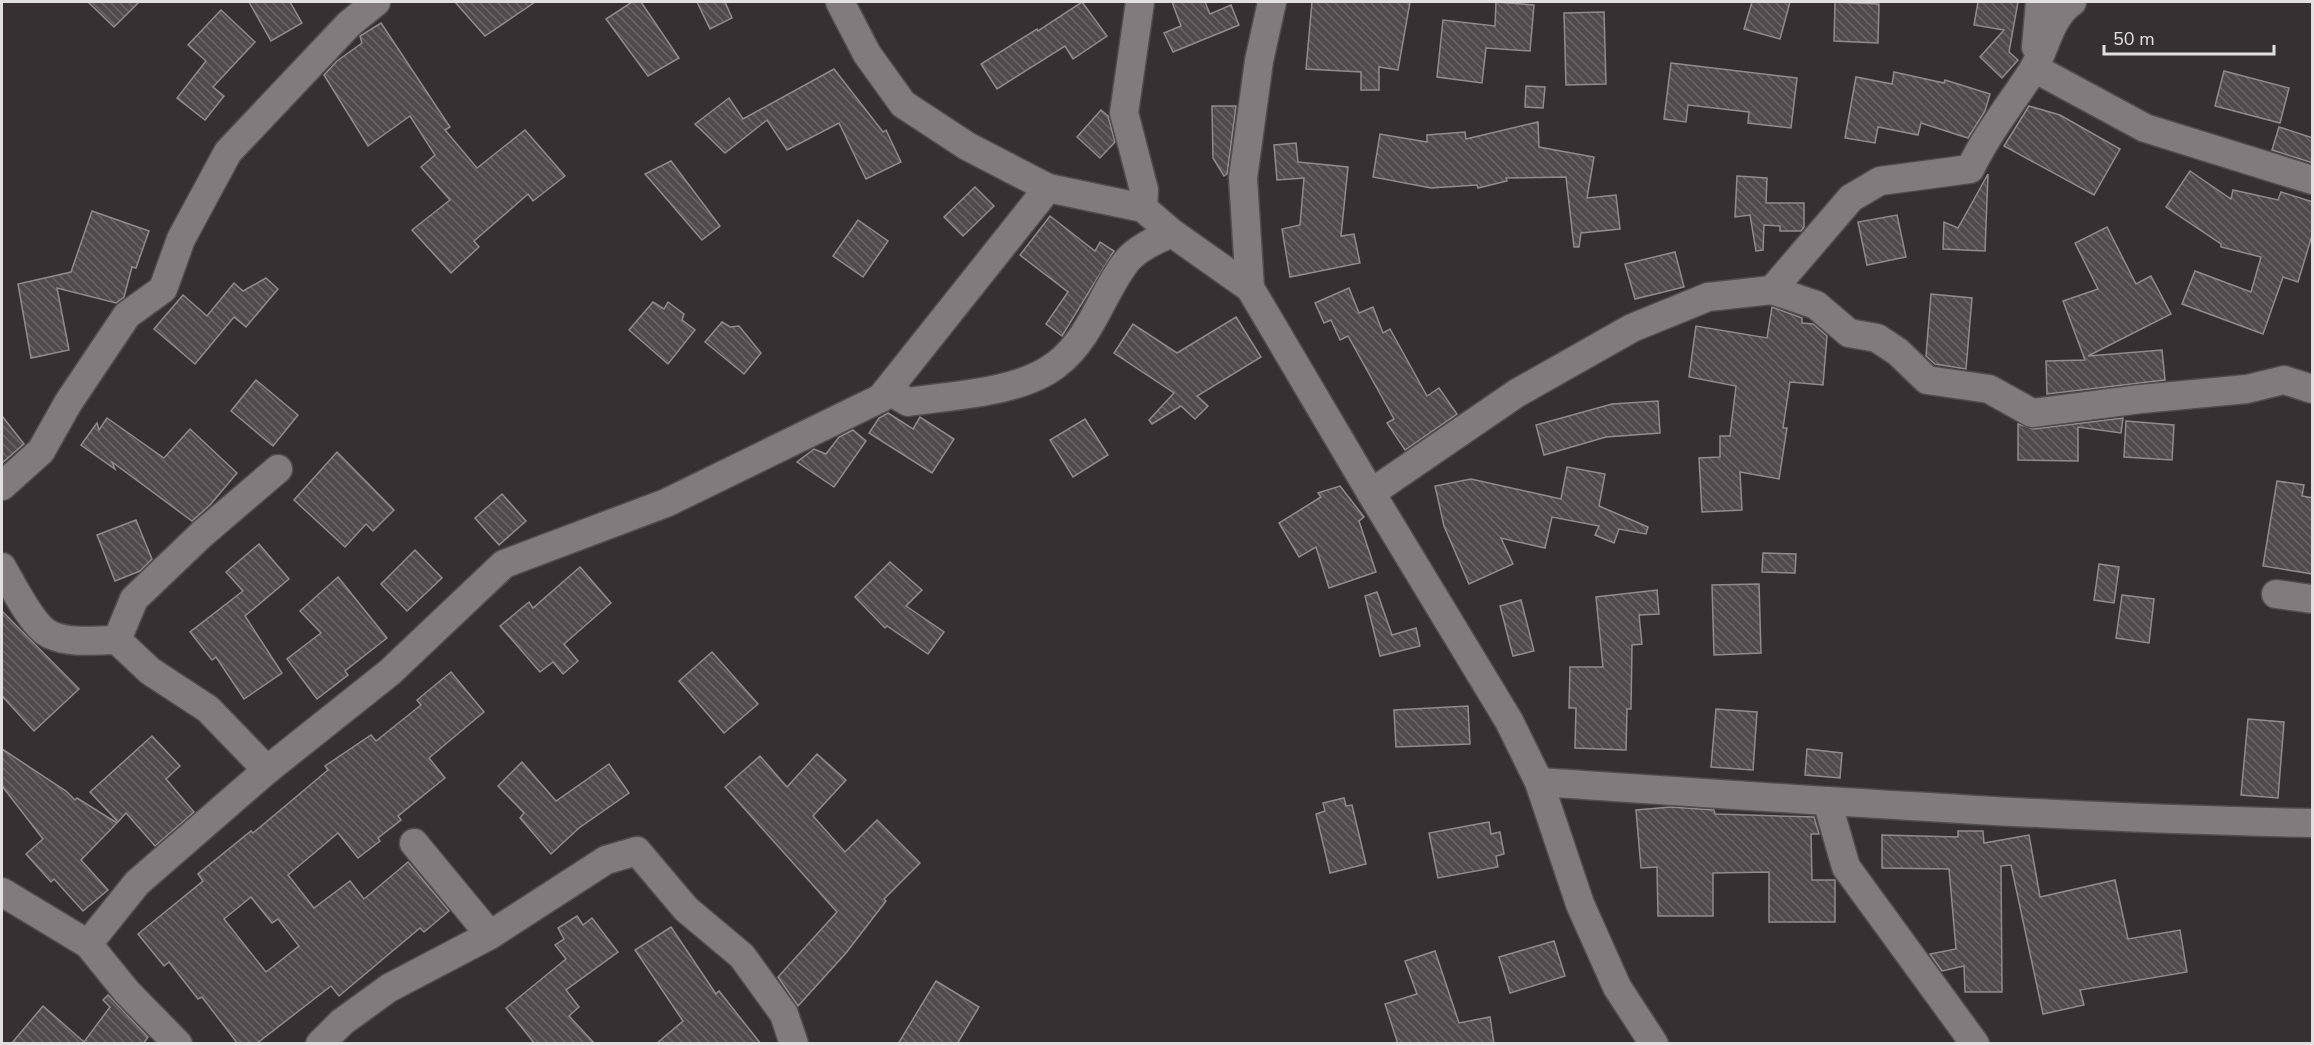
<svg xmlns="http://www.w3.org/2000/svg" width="2314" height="1045" viewBox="0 0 2314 1045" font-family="'Nunito Sans',sans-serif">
  <defs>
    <pattern id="building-back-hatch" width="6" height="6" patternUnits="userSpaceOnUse" patternTransform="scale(1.5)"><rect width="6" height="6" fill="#514a4d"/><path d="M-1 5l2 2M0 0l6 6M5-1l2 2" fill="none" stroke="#6a6466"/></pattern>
  </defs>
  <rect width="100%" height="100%" fill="#363032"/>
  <!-- building -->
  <g fill="url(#building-back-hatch)" stroke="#928b8e" stroke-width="1.5" fill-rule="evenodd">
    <path d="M88,2H139L114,27Z"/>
    <path d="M249,2H290L302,23L271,41Z"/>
    <path d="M455,2H535L485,36Z"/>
    <path d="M632,2H641L679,58L648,76L606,19Z"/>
    <path d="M697,2H725L732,18L710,29Z"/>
    <path d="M1082,2L1107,36L1073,59L1065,46L997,89L981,64L1037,29L1038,31Z"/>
    <path d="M1172,2H1205L1210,14L1231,5L1239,25L1173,52L1164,33L1181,26Z"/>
    <path d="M1312,2H1410L1398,70L1379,67V90H1361V72L1306,69Z"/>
    <path d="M1496,2L1534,5L1530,51L1486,48L1482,83L1437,77L1443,20L1495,26Z"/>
    <path d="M1752,2H1790L1780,39L1744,29Z"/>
    <path d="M1835,2L1879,4L1878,43L1834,41Z"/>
    <path d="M1978,2H2018L2009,52L2018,60L2002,78L1980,57L2004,30L1974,25Z"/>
    <path d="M221,10L255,42L213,87L224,96L205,120L177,98L206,61L188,45Z"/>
    <path d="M1604,12L1606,84L1566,85L1564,13Z"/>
    <path d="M381,23L450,127L445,130L477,168L525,130L565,176L533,201L528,194L474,241L479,247L451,273L412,230L450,200L421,167L435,155L410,116L368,146L324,75L337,61L362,43L360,36Z"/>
    <path d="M1671,63L1797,78L1791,128L1748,123L1749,112L1688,105L1686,122L1664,119Z"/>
    <path d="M834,69L883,132L886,130L901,162L866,179L839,123L787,150L767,120L725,153L695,124L729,98L743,119Z"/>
    <path d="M2224,71L2289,88L2280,123L2215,106Z"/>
    <path d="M1894,72L1944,83L1945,80L1990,94L1985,111L1968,138L1921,123L1918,135L1878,127L1875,143L1845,138L1856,77L1892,84Z"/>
    <path d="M1526,86L1545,87L1543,108L1525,107Z"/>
    <path d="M1212,106H1236L1227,174L1224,176L1213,158Z"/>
    <path d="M2029,106L2060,115L2120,149L2094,195L2004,146Z"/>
    <path d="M1101,110L1108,116L1115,142L1100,158L1077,137Z"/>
    <path d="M1538,122L1539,147L1594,157L1587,198L1616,195L1620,229L1581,233L1579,247H1574L1566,177L1506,178L1507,181L1478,188L1477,185L1431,188L1373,177L1380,134L1427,142V135L1465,132L1466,139Z"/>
    <path d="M2279,127L2313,138V163L2272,150Z"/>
    <path d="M1296,143L1298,162L1348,167L1341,236L1354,234L1360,263L1290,277L1282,229L1300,225L1304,178L1277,180L1274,145Z"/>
    <path d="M671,161L720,226L702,240L645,174Z"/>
    <path d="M2190,171L2231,199L2233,190L2278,200L2281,192L2313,202V232L2298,282L2283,277L2263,334L2182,304L2195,271L2251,292L2261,257L2221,247V244L2166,207Z"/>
    <path d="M1988,174L1985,251L1943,249L1944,222L1958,228Z"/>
    <path d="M1737,176L1767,178L1766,203H1804V227L1801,231H1780V226L1764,225L1763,250L1756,251L1750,215L1735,217Z"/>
    <path d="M975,187L994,206L963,236L944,217Z"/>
    <path d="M92,211L149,231L136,268L132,267L124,297L116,303L57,288L69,350L31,358L18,284L71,272Z"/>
    <path d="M1897,215L1906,257L1867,265L1858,222Z"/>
    <path d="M1050,216L1095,251L1100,242L1114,251L1062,336L1046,324L1068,292L1020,255Z"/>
    <path d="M858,220L888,241L863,277L833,256Z"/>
    <path d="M2107,227L2136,284L2151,276L2171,314L2088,356L2162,350L2165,380L2047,394L2046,361L2085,360L2063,301L2098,289L2075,243Z"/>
    <path d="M1675,252L1684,287L1635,299L1625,264Z"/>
    <path d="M266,278L278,289L246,327L234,317L195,364L154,329L183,295L207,316L234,283L243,291Z"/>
    <path d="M1349,288L1359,313L1373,307L1383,333L1390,329L1427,396L1439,388L1457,414L1405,450L1387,423L1394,419L1348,336L1340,340L1331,320L1324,323L1315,303Z"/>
    <path d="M1931,294L1972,298L1966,369L1935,364L1926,356Z"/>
    <path d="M653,302L664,309L668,302L684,314L682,320L695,330L668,364L629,330Z"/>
    <path d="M1772,307L1802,318V323L1813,324L1827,336L1823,385L1790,382L1783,428H1787L1779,479L1740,472L1742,510L1702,512L1699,458L1720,457V436H1730L1736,386L1689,377L1696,326L1767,338Z"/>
    <path d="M1236,317L1261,357L1197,396L1208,406L1195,419L1181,406L1152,424L1149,420L1174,393L1114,353L1133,324L1177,353Z"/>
    <path d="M722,322L730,327L739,326L761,353L744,374L705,342Z"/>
    <path d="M256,380L298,415L273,446L231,411Z"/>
    <path d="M1658,401L1660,433L1606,437L1544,455L1536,425L1612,404Z"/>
    <path d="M888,413L913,429L920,417L954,439L932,473L869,433L879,418Z"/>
    <path d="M2,416L24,444L2,463Z"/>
    <path d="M107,418L164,458L190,429L237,473L210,505L192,521L112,462L115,469L81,445L97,423L99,430Z"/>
    <path d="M2123,418L2121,433L2078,427V461L2018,460V424L2034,429Z"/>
    <path d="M1085,419L1108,455L1073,477L1050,440Z"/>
    <path d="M2126,421L2174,425L2172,460L2124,457Z"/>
    <path d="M853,430L866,441L834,487L797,462L814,449L826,454L839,437Z"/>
    <path d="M337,452L394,510L373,531L366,524L345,547L294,500Z"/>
    <path d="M1567,467L1605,474L1599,506L1648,527L1646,534L1619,529L1614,543L1595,535L1599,526L1552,517L1545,548L1501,538L1513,564L1469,584L1444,526L1435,486L1471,479L1561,499Z"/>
    <path d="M2277,481L2304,485L2302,496L2313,498V574L2263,566Z"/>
    <path d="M1340,486L1364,517L1359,521L1376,572L1329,588L1316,547L1299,557L1279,523L1321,497L1318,493Z"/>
    <path d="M502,494L526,521L499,545L475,518Z"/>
    <path d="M136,520L152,559L140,571L115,581L97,535Z"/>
    <path d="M259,544L289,579L245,616L282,673L244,699L216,657L212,660L190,632L243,591L226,572Z"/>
    <path d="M415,550L442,578L407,611L381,584Z"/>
    <path d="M1763,553L1796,554L1795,573L1762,572Z"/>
    <path d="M890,562L922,590L906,606L944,632L928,654L887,626L885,628L855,597Z"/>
    <path d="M2099,564L2119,567L2114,603L2094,600Z"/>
    <path d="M580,567L611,603L564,644L578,661L563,674L553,662L540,672L500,626L529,602L533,608Z"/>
    <path d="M338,577L387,638L345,671L348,675L317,699L287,659L321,633L300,611Z"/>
    <path d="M1759,584L1761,653L1714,655L1712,585Z"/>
    <path d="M1657,590L1659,614L1639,615L1642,644L1632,645L1631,709H1627L1626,750L1575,748L1576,708H1569L1570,667H1603L1596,597Z"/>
    <path d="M1377,592L1392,635L1416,628L1420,646L1380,656L1365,596Z"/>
    <path d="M2122,595L2154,599L2149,643L2116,638Z"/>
    <path d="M1521,600L1534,651L1513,656L1500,606Z"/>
    <path d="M2,611L79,689L34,731L2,696Z"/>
    <path d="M712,652L758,704L724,733L679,681Z"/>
    <path d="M451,672L484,712L429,758L445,778L398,816L401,820L378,838L380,841L358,858L338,833L288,875L314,908L350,881L364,899L408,862L449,911L424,932L420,928L339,996L331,986L256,1044H238L202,997L198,999L169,962L164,966L138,934L203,881L198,874L251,831L253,833L328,770L325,766L371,735L376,741L421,705L417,700ZM251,897L272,923L278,919L299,946L266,972L224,919Z"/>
    <path d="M1468,706L1470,744L1396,747L1394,710Z"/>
    <path d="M1716,709L1757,712L1753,770L1711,767Z"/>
    <path d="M2248,719L2284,722L2278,798L2241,795Z"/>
    <path d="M152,736L180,766L166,779L194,812L155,846L126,813L118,822L90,792Z"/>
    <path d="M2,749L66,791L75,800L77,798L117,823L81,860L108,890L83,911L54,879L51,882L26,854L43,839L2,786Z"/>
    <path d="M1807,749L1842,753L1840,778L1805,775Z"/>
    <path d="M817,754L846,780L813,816L845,852L877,820L920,863L884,899L886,901L846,953L798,1006L778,977L837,912L725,787L760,756L787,787Z"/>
    <path d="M522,762L556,801L609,764L629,793L579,828L551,854L520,818L524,813L498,786Z"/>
    <path d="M1344,798L1346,806L1352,805L1366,864L1330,873L1316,814L1325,811L1323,803Z"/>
    <path d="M1671,807L1714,810L1715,814L1814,817L1819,834H1811L1812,880H1835V922H1769V872L1713,873V916H1658L1657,867L1641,868L1636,810Z"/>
    <path d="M1489,822L1491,834L1500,832L1504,854L1496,856L1498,867L1438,878L1429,833Z"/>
    <path d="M1958,831H1983L1984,843L2029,835L2040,897L2115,880L2128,939L2180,930L2187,972L2080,990L2084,1005L2043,1014L2011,865L2001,866L2002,992H1965L1964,966L1942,971L1930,954L1956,949L1949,869L1882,868V835L1958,837Z"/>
    <path d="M577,916L583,925L592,918L618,952L566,990L579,1007L569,1016L595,1044H535L506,1008L566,959L555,945L564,939L558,928Z"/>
    <path d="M671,927L716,994L719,991L761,1044H656L683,1021L635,950Z"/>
    <path d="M1554,941L1565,976L1510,993L1499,957Z"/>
    <path d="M1435,951L1459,1023L1490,1017L1494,1044H1398L1385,1004L1417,994L1405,961Z"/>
    <path d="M936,981L979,1007L957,1044H898Z"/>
    <path d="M108,995L148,1037L143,1044H11L43,1006L84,1042L110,1007L103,1000Z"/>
  </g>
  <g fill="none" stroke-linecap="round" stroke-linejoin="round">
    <!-- minor casing -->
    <g stroke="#514c4d" stroke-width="31">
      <g id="minor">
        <path d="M840,2L867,54L903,104L967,146L1048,188L1143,208L1172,233L1250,288L1371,493L1509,721L1539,782L1580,904L1617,987L1654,1044"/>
        <path d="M1140,2L1124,113L1144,190L1143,208"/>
        <path d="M2036,47L2040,2"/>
        <path d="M2034,68L2145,128L2312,180"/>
        <path d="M1250,288L1243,178L1259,61L1272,2"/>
        <path d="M1772,290L1851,198L1880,181L1970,169C1988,132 2011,104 2033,70C2046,48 2050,17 2072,2"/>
        <path d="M881,398L891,392L908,402C953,395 1021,393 1057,364C1091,338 1101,295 1126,262C1137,248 1156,240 1172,233"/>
        <path d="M2,486L41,451L68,403L127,315L163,289L181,239L228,152L349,24L376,2"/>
        <path d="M1371,493L1517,393L1632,328L1708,297L1772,290L1816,305L1849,333L1877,338L1898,352L1927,380L1989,389L2032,413L2141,399L2247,389L2284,380L2312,389"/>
        <path d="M2,567C12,584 33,628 51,635C72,644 95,640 117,640"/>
        <path d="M2276,594L2312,599"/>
        <path d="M267,770L208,709L150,671L117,640L134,599L202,534L278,469"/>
        <path d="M1539,782C1796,799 2054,818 2312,823"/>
        <path d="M1827,801L1846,867L1975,1044"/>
        <path d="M414,843L490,935"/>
        <path d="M2,892L88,944"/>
        <path d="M178,1044L127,992L88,944L137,883L267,770L390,672L504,564L666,503L881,398L1048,188"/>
        <path d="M320,1044L342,1022L389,988L490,935L606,860L637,851L686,909L742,956L784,1014L794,1044"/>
      </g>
    </g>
    <!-- minor -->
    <use href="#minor" stroke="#827b7e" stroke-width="28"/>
  </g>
  <!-- border -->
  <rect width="2314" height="1045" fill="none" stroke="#e3dfe0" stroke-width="6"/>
  <!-- scale -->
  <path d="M2104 45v9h170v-9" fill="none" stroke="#e3dfe0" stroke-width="3"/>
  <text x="2113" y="45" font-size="18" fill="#e3dfe0" stroke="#363032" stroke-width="4.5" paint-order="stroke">50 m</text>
</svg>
